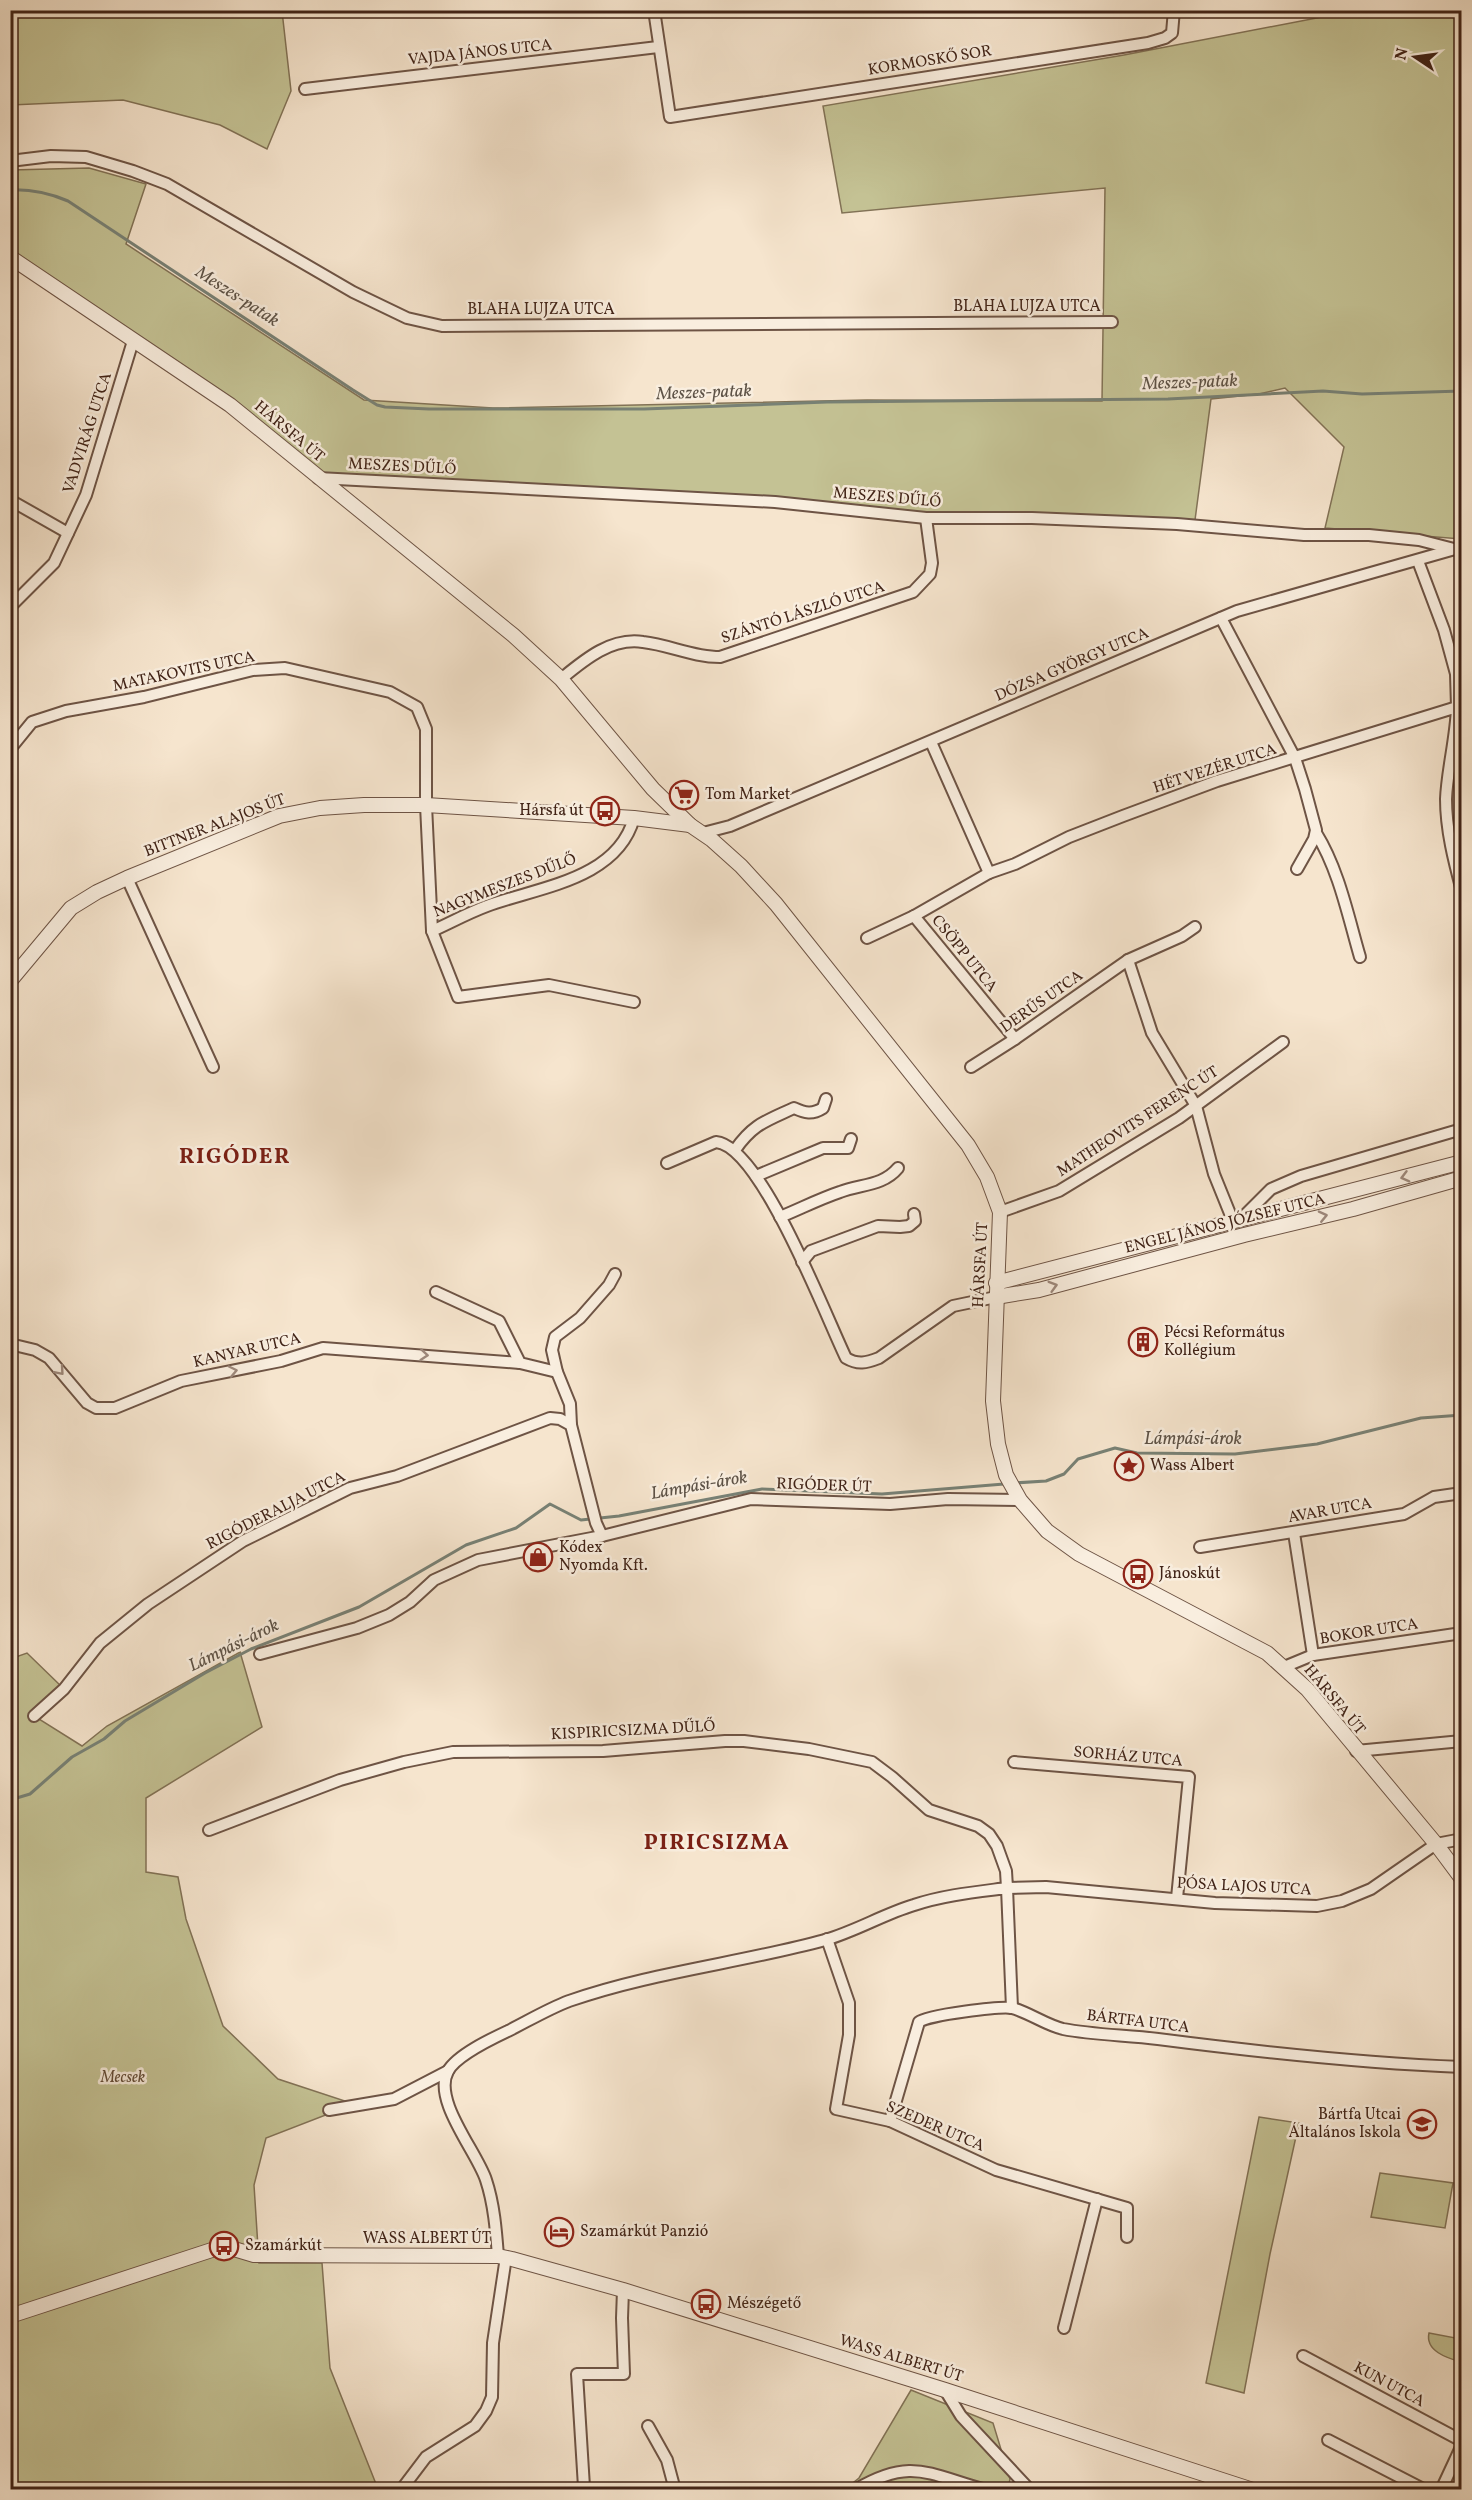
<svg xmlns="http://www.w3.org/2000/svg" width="1472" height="2500" viewBox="0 0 1472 2500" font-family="Vollkorn,serif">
  <rect width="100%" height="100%" fill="#f6e5ce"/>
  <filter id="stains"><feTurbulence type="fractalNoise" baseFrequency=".00333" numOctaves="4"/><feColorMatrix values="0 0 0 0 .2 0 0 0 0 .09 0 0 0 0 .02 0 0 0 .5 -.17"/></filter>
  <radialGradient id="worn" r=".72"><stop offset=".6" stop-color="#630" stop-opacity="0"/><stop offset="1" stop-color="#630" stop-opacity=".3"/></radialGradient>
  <!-- green -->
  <g fill="#c4c294" stroke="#827256" stroke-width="1.5">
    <path d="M10,11H282L291,91L267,149L220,125L123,100L11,105Z"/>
    <path d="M1353,11H1461V539L1325,528L1344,447L1285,388L1259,394L1211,399L1195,520L926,518L317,473L11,249V170L89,168L146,184L126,244L364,400L493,408L867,400L1102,401L1105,188L842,213L823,106L1124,55Z"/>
    <path d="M240,1652L262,1727L146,1798V1872L178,1877L186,1919L223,2026L278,2079L354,2104L266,2138L254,2185L259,2263H322L330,2368L378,2489H11L10,1659L27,1653L64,1689L34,1716L82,1746L107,1726Z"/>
    <path d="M1259,2117L1299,2123L1270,2254L1244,2393L1206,2383Z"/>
    <path d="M1380,2173L1453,2183L1445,2228L1371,2217Z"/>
    <path d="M1429,2333L1461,2339V2362C1447,2358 1425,2351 1429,2333Z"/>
    <path d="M911,2390L993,2423L1010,2479L1008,2489L844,2490L859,2478Z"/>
  </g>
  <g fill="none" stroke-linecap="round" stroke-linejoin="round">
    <!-- stream -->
    <g stroke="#788175" stroke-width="3">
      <path d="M10,190C31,189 49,193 68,201L353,390L377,405L385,407L429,409H644L827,402L1168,399L1323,391L1362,394L1462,391"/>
      <path d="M1014,1483L1046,1481L1064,1474L1078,1459L1115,1448L1137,1453L1235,1454L1317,1444L1421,1418L1462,1415"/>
      <path d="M10,1800L30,1794L72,1757L104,1739L125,1721L205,1673L251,1649L359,1607L466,1545L516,1528L550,1504L581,1520L619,1516L762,1489L882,1494L1004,1484"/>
    </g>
    <!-- minor casing -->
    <g stroke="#6e5445" stroke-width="14">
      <g id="minor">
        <path d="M654,10L670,117L1148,43L1165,38L1172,33L1174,10"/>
        <path d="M305,89L658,47"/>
        <path d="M10,161L51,156L86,157L133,171L167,184L353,292L407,318L442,326L1112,322"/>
        <path d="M318,478L775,502L926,518H1032L1177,524L1304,535H1369L1419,540L1454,549"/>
        <path d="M10,500L68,533"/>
        <path d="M1418,561L1444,630L1456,674L1457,707L1461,711"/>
        <path d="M10,607L54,563L86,495L133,341"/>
        <path d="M1221,618L1295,758L1305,789L1316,830L1314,839L1297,869"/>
        <path d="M561,679C584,660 611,637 643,642C670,645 692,657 720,657L913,592L930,574L932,563L926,518"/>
        <path d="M931,742L989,873"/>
        <path d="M10,749L32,722L66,711L144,697L253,670L285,668L390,692L417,707L426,729V805L432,931"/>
        <path d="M703,833L730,826L1237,611L1462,547"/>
        <path d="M1316,833C1339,870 1348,916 1360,957"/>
        <path d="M127,878L213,1067"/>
        <path d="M914,916L1015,1039"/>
        <path d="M867,938L914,916L989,873L1015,864L1069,837L1123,816L1217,781L1457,707C1456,738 1447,771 1446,799C1446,830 1454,861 1462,891"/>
        <path d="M1128,960L1152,1033L1196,1106L1214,1174L1233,1221"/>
        <path d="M634,1002L549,985L458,997L432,931C450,923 468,913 487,906C538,887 617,880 634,818"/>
        <path d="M971,1067L1015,1039L1128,960L1182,936L1195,927"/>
        <path d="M735,1150C753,1124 766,1121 794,1108C805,1113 812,1115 823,1108L826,1099"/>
        <path d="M667,1163L716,1142C761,1146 826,1317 846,1358C858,1365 866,1363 879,1358L953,1306L996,1297"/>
        <path d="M756,1176L823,1148H848L851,1139"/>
        <path d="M1000,1212L1059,1191L1179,1118L1283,1042"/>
        <path d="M780,1217C800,1209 819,1199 840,1192C861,1184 883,1186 898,1168"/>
        <path d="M1241,1219L1271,1189L1301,1176L1462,1129"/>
        <path d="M802,1262L811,1251L878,1226L900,1227L909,1226L915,1221L914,1214"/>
        <path d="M436,1292L499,1321L520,1363L557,1372"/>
        <path d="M10,1344L35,1350L49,1358L87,1403L96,1408H115L181,1381L281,1361L323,1348L520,1363"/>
        <path d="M571,1425L570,1404L557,1372L552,1350L555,1337L580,1318L609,1285L615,1274"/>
        <path d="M1294,1533L1313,1655"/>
        <path d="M1200,1547L1404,1514L1434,1497L1462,1493"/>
        <path d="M260,1654L357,1628L389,1615L410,1602L434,1580L478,1560L602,1536L751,1499L890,1504L948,1499L1020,1500"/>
        <path d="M1284,1667L1313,1655L1462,1633"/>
        <path d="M34,1716L64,1689L100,1643L148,1604L243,1541L350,1488L397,1476L550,1418L560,1419L571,1425L596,1523L602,1536"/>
        <path d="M1356,1751L1462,1741"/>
        <path d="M1014,1762L1189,1777L1177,1898"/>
        <path d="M209,1830L340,1780L404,1762L453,1752L603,1751L725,1741H744L809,1749L872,1762L892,1777L929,1810L978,1826L989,1834L997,1846L1006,1871L1007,1888L1046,1887L1215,1903L1317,1906L1342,1901L1371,1889L1436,1844L1462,1839"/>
        <path d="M827,1939L849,2003V2035L836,2109L890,2121L996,2170L1127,2208V2237"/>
        <path d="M329,2110L394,2099L448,2071"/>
        <path d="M890,2121L919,2022C927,2015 1001,2006 1012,2008C1028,2012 1046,2025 1063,2029C1094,2035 1127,2035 1158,2039C1259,2052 1360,2063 1462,2067"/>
        <path d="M498,2256C496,2230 494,2204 486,2180C477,2152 432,2100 448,2071C457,2055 491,2039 508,2031C528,2021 548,2009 569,2001C652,1972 741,1963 825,1940C856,1931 884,1914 914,1905C944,1895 976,1892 1007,1888L1012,2008"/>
        <path d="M1064,2328L1097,2199"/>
        <path d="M1303,2356L1462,2441"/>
        <path d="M945,2390L961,2416L1030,2490"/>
        <path d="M648,2426L667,2460L675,2490"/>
        <path d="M1328,2440L1425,2490"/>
        <path d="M584,2487L577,2374H624L622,2318L623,2290"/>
        <path d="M401,2490L426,2457L475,2426L486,2411L492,2397L493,2343L506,2257"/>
        <path d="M855,2490C912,2456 929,2475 986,2490"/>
        <path d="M1207,2490L1212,2476"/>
        <path d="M1441,2490L1462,2445"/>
      </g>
    </g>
    <!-- tertiary casing -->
    <g stroke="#6e5445" stroke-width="16">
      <g id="tertiary">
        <path d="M10,257L230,405L513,635L561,679L653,789L690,825L712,840L741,866L776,904L968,1145L987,1177L1000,1212L993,1401L998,1444L1006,1475L1020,1500L1047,1531L1079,1554L1267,1653L1307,1689L1436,1844L1462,1879"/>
        <path d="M10,981L71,908L97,892L127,878L279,816L320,808L364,805H426L634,818L690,825"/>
        <path d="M996,1283L1462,1162"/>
        <path d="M996,1297L1039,1290L1244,1235L1353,1209L1462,1178"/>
        <path d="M10,2316L224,2246L254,2255L498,2256L512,2259L623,2290L945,2390L1253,2490"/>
      </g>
    </g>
    <!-- minor -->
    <use href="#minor" stroke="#f9eedf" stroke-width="10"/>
    <!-- tertiary -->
    <use href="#tertiary" stroke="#f9eedf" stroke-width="14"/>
  </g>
  <!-- one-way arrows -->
  <defs><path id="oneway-chevron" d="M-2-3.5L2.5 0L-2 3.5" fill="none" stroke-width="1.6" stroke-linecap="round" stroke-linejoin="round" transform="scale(1.5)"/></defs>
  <g stroke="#9d887b">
    <use href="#oneway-chevron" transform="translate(1405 1177) rotate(165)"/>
    <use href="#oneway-chevron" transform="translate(1323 1216) rotate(-13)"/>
    <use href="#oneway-chevron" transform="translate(1053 1286) rotate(-16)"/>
    <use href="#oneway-chevron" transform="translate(424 1355) rotate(5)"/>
    <use href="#oneway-chevron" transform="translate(60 1371) rotate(49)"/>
    <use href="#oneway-chevron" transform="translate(233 1371) rotate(-12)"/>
  </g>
  <!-- icons -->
  <defs>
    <g id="supermarket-ring" transform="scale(1.5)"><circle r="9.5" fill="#f9eedf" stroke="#8f2418" stroke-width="1.5"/><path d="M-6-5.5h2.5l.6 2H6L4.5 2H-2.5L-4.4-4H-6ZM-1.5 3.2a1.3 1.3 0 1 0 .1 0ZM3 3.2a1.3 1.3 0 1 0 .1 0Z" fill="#8f2418"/></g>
    <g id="bus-ring" transform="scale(1.5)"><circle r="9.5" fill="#f9eedf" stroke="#8f2418" stroke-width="1.5"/><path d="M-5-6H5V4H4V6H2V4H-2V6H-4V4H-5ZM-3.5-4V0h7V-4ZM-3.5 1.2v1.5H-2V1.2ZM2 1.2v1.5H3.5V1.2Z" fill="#8f2418"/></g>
    <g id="building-ring" transform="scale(1.5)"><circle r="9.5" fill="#f9eedf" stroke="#8f2418" stroke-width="1.5"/><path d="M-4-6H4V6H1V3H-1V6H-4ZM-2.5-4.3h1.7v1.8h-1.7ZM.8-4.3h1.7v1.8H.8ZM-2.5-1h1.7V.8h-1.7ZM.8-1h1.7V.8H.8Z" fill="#8f2418"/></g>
    <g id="sight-ring" transform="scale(1.5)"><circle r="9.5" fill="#f9eedf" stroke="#8f2418" stroke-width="1.5"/><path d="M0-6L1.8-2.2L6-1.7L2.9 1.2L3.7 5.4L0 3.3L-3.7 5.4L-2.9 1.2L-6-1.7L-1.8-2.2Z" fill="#8f2418"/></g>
    <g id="shop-ring" transform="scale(1.5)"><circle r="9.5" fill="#f9eedf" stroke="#8f2418" stroke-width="1.5"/><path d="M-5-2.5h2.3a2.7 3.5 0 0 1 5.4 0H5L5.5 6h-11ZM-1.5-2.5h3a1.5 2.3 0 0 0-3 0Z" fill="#8f2418"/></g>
    <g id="school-ring" transform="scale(1.5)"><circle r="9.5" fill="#f9eedf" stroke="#8f2418" stroke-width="1.5"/><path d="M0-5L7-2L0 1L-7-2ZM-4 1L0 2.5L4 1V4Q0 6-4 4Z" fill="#8f2418"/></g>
    <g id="hotel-ring" transform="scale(1.5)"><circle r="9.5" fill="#f9eedf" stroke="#8f2418" stroke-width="1.5"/><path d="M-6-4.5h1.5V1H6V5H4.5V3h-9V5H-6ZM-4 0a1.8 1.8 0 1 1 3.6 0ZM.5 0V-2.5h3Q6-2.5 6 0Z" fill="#8f2418"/></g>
  </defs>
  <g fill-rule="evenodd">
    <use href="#supermarket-ring" x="684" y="795"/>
    <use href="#bus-ring" x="605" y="811"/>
    <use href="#building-ring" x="1143" y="1342"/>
    <use href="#sight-ring" x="1129" y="1466"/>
    <use href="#shop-ring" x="538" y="1557"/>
    <use href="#bus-ring" x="1138" y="1574"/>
    <use href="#school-ring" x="1422" y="2124"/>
    <use href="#hotel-ring" x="559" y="2232"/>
    <use href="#bus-ring" x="224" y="2246"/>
    <use href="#bus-ring" x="706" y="2304"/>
  </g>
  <g text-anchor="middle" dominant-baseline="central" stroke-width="5" stroke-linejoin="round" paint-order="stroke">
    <!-- street labels -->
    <g font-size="16" fill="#412317" stroke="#f9eedf">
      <text transform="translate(480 53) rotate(-6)">VAJDA JÁNOS UTCA</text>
      <text transform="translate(930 61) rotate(-9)">KORMOSKŐ SOR</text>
      <text x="1027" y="307">BLAHA LUJZA UTCA</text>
      <text x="541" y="310">BLAHA LUJZA UTCA</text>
      <text transform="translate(289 432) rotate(40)">HÁRSFA ÚT</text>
      <text transform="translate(88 433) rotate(-72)">VADVIRÁG UTCA</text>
      <text transform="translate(402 467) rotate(3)">MESZES DŰLŐ</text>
      <text transform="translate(887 498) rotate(5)">MESZES DŰLŐ</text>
      <text transform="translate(803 613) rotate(-18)">SZÁNTÓ LÁSZLÓ UTCA</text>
      <text transform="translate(1072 665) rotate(-23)">DÓZSA GYÖRGY UTCA</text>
      <text transform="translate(184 672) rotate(-12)">MATAKOVITS UTCA</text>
      <text transform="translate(1215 769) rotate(-18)">HÉT VEZÉR UTCA</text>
      <text transform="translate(215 826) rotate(-21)">BITTNER ALAJOS ÚT</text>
      <text transform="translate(505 886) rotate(-21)">NAGYMESZES DŰLŐ</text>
      <text transform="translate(964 954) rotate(51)">CSÖPP UTCA</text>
      <text transform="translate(1042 1002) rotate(-35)">DERŰS UTCA</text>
      <text transform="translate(1138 1122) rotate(-33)">MATHEOVITS FERENC ÚT</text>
      <text transform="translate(1225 1224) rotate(-14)">ENGEL JÁNOS JÓZSEF UTCA</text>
      <text transform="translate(981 1265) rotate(-87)">HÁRSFA ÚT</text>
      <text transform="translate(247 1351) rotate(-13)">KANYAR UTCA</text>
      <text transform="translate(824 1486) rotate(2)">RIGÓDER ÚT</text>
      <text transform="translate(276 1511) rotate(-27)">RIGÓDERALJA UTCA</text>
      <text transform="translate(1330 1511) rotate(-10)">AVAR UTCA</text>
      <text transform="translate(1369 1632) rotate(-9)">BOKOR UTCA</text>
      <text transform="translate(1334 1700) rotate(50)">HÁRSFA ÚT</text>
      <text transform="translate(633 1731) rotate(-3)">KISPIRICSIZMA DŰLŐ</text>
      <text transform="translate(1128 1757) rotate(5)">SORHÁZ UTCA</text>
      <text transform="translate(1244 1887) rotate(3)">PÓSA LAJOS UTCA</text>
      <text transform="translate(1138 2022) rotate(7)">BÁRTFA UTCA</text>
      <text transform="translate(935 2127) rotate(23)">SZEDER UTCA</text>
      <text x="427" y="2239">WASS ALBERT ÚT</text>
      <text transform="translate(901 2359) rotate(17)">WASS ALBERT ÚT</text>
      <text transform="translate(1389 2385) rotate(28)">KUN UTCA</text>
    </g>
    <!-- poi labels -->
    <g font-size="16" fill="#412317" stroke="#f9eedf" text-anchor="start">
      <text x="705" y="795">Tom Market</text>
      <text x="584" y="811" text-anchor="end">Hársfa út</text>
      <text x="1164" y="1333">Pécsi Református<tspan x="1164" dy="18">Kollégium</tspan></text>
      <text x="1150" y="1466">Wass Albert</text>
      <text x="559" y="1548">Kódex<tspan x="559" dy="18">Nyomda Kft.</tspan></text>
      <text x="1159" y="1574">Jánoskút</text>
      <text x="1401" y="2115" text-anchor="end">Bártfa Utcai<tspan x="1401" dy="18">Általános Iskola</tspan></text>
      <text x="580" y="2232">Szamárkút Panzió</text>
      <text x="245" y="2246">Szamárkút</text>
      <text x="727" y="2304">Mészégető</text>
    </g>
    <!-- park labels -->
    <g font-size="16" font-style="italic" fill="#624b36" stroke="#f9eedf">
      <text x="123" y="2078">Mecsek</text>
    </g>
    <!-- water labels -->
    <g font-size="18" font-style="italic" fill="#5d5246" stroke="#f9eedf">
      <text transform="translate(237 297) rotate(33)">Meszes-patak</text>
      <text transform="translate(1190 383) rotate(-2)">Meszes-patak</text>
      <text transform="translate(704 393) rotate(-2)">Meszes-patak</text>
      <text x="1193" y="1439">Lámpási-árok</text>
      <text transform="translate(699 1486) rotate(-10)">Lámpási-árok</text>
      <text transform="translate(234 1646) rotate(-26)">Lámpási-árok</text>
    </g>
    <!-- district labels -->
    <g font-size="22" font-weight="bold" letter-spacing="1.5" fill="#7a1f14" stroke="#f9eedf">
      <text x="235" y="1157">RIGÓDER</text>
      <text x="717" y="1843">PIRICSIZMA</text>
    </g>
  </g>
  <!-- margin -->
  <rect width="1472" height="2500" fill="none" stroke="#f6e5ce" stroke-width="36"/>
  <rect x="12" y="12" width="1448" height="2476" fill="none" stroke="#412317" stroke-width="3"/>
  <rect x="18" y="18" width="1436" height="2464" fill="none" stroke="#412317" stroke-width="1.5"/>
  <!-- north arrow -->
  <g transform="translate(1415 57) rotate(283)" stroke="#f9eedf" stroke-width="4.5" paint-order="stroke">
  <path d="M0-4.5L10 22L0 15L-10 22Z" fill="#412317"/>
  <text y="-9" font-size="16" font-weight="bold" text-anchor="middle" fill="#412317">N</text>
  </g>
  <rect width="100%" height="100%" filter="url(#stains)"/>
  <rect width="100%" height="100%" fill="url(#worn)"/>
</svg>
